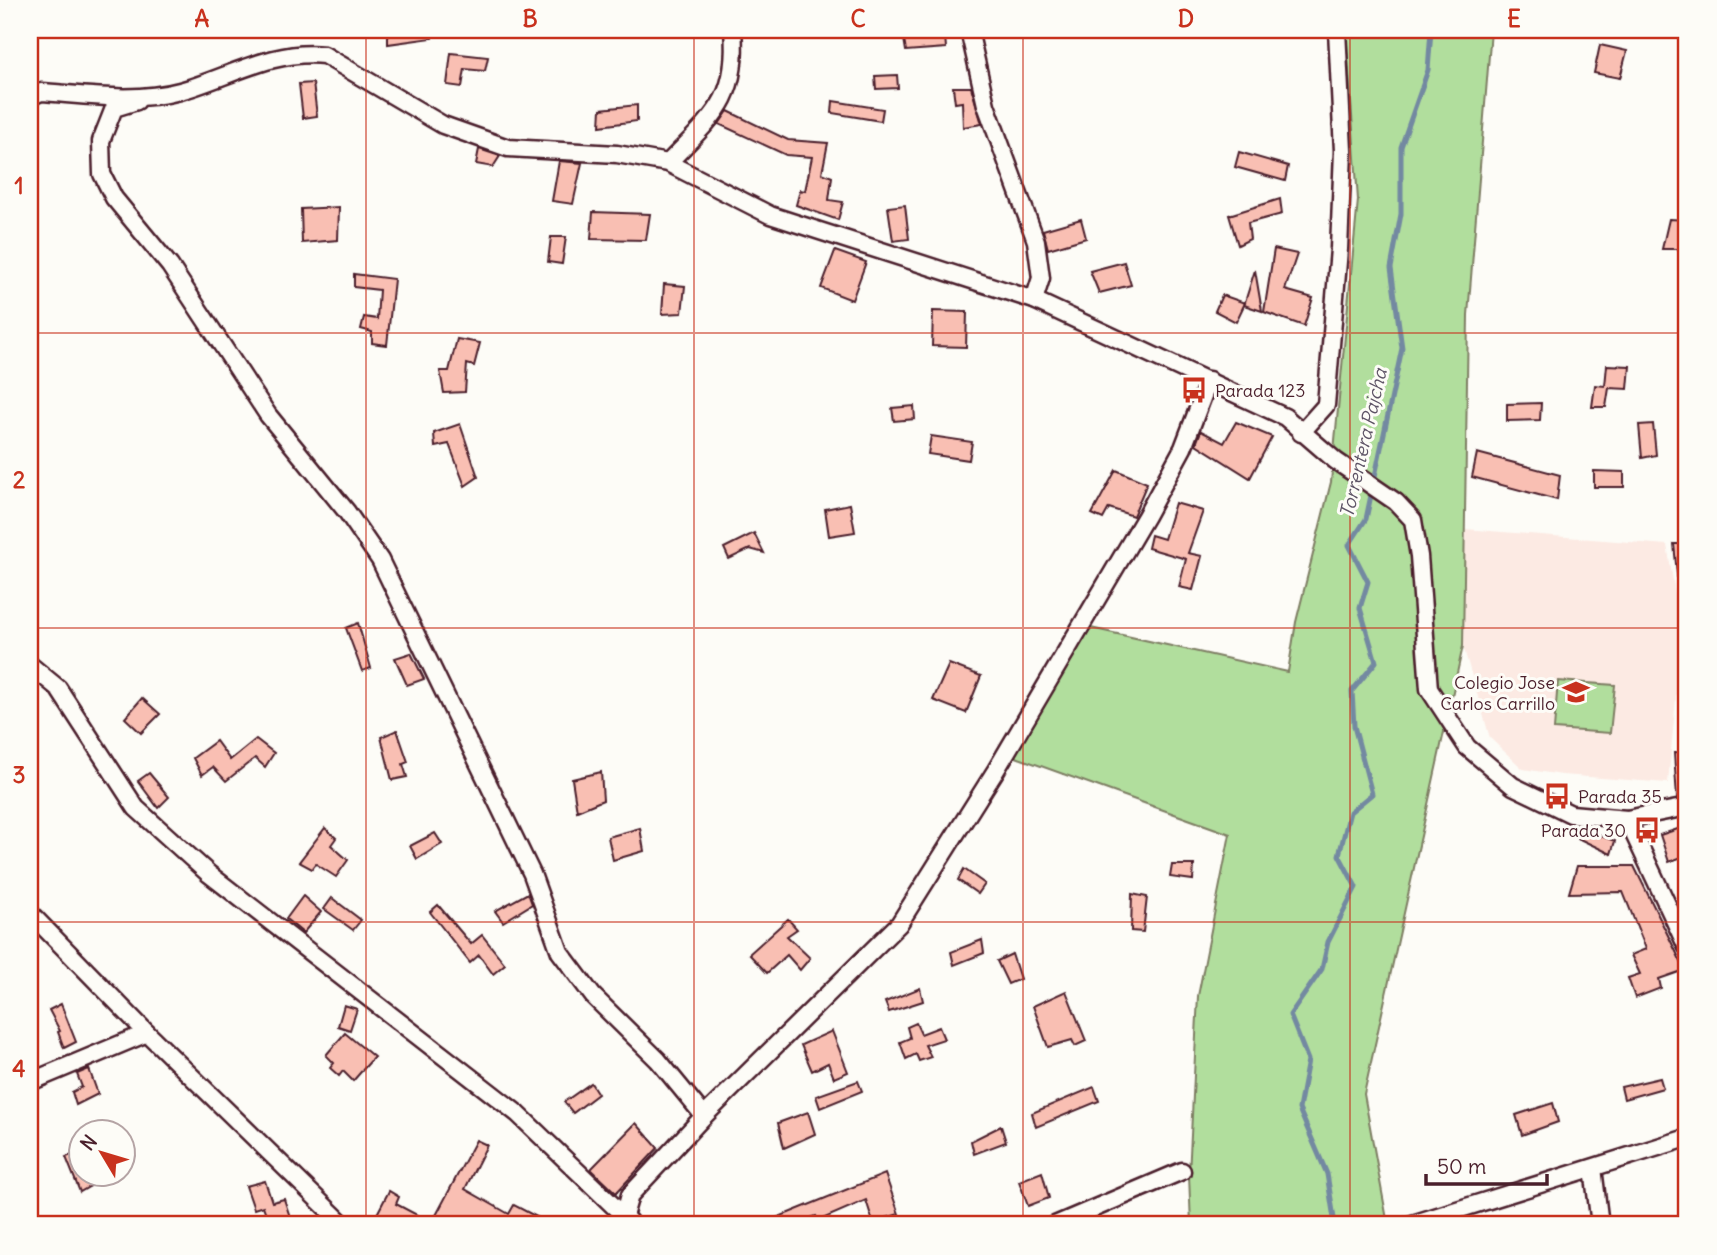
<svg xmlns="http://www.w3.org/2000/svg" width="1717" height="1255" viewBox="0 0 1717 1255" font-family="Delius,sans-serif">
  <rect width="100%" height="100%" fill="#fdfcf7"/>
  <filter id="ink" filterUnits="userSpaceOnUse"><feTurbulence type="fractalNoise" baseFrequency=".0143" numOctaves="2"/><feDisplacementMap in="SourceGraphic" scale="14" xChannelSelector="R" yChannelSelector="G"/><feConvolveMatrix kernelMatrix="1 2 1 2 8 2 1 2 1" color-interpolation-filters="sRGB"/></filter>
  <g filter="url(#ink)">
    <!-- built -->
    <path fill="#fceae3" d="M1465,529L1667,545L1682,634L1668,783L1562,775L1523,769L1490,738L1463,646Z"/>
    <!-- green -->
    <g fill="#b1de9d" stroke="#7e7e64" stroke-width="2">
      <path d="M1346,30H1491L1468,315L1463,646L1364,1094L1388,1225H1191L1189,1175L1198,996L1230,834L1013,756L1086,627L1288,672L1296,622L1331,482L1358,200Z"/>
      <path d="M1558,681L1615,685L1610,733L1554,729Z"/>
    </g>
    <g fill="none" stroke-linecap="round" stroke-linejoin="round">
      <!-- stream -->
      <path stroke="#7389a1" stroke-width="5" d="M1335,1225L1327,1174L1299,1109L1308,1060L1290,1015L1322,969L1328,942L1356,887L1339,855L1350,812L1372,794L1354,726L1352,691L1376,662L1360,608L1368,582L1349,545L1366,519L1402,348L1391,268L1401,214V147L1428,70L1431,30"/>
    </g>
    <!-- building -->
    <g fill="#f9bfb3" stroke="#4a1f2b" stroke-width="2">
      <path d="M388,30H431L432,38L388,44Z"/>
      <path d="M945,36L946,48L906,51L904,39Z"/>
      <path d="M1600,45L1627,51L1620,78L1594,73Z"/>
      <path d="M451,53L488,57L485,71L465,69L462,87L447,85Z"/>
      <path d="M897,75L898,88L876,89L875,76Z"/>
      <path d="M313,83L317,116L303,118L299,84Z"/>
      <path d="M953,87H971L982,124L963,127L962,102L955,103Z"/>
      <path d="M833,101L883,109L881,121L832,113Z"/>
      <path d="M637,105V121L600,126L601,109Z"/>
      <path d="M728,111L788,140L828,143L822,173L832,177L829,200L843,202L838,220L796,205L800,190L805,191L812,157L786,155L719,124Z"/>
      <path d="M479,149L500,156L493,167L476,164Z"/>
      <path d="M1239,152L1288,166L1285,181L1235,167Z"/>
      <path d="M559,161L582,163L573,204L552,201Z"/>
      <path d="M1280,199L1282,214L1248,223L1250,239L1238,245L1229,215Z"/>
      <path d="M905,205L909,239L893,241L888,207Z"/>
      <path d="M339,207L338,240L302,243L301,209Z"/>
      <path d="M593,212L650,214L646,240L591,239Z"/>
      <path d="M1081,219L1086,238L1048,249L1043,230Z"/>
      <path d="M1669,219L1687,220V249H1662Z"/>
      <path d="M551,237H566L562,264L548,262Z"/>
      <path d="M1274,249L1297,254L1285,290L1313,298L1304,326L1264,312Z"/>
      <path d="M835,251L866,262L852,300L821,288Z"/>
      <path d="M1124,262L1131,285L1099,293L1090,271Z"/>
      <path d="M1255,270L1262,311L1244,305Z"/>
      <path d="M354,274L394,279L387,345L372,343V332L361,329L364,317L377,319L379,290L354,287Z"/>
      <path d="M664,284L685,286L682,313L662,314Z"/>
      <path d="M1222,295L1245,303L1236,322L1215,311Z"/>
      <path d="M933,311L967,312L966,347L932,346Z"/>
      <path d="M457,339L480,343L474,366L467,364L465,392L444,393L440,371H449Z"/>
      <path d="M1607,365L1630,366L1628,389L1609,388L1606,407H1592L1595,385L1605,386Z"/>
      <path d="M1541,403L1540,420L1507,421V404Z"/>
      <path d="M914,406L915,419L894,421L892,408Z"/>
      <path d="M1236,422L1272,437L1250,478L1196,444L1201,431L1224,443Z"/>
      <path d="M460,424L478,477L465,486L449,444L435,447L434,433Z"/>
      <path d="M1653,424L1656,455L1642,458L1639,425Z"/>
      <path d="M931,436L972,442L969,460L928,454Z"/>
      <path d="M1477,453L1560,475L1557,500L1472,477Z"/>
      <path d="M1116,470L1147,483L1133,516L1109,508L1103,519L1092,514Z"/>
      <path d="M1594,471L1624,472V487H1594Z"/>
      <path d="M1175,503L1203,511L1188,553L1202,556L1193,590L1179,587L1186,559L1148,548L1151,535L1164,539Z"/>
      <path d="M850,504L855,532L829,536L825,509Z"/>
      <path d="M754,533L764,553L750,549L729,559L724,548Z"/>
      <path d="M1674,544H1687V583L1678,584Z"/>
      <path d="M358,623L371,668L362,671L346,628Z"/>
      <path d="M411,653L424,679L407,685L395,658Z"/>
      <path d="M949,664L981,676L966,713L933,700Z"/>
      <path d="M142,698L160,714L141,733L125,718Z"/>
      <path d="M397,730L408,762L403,764L407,777L392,780L381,737Z"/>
      <path d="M256,739L274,753L265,767L255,758L226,781L213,767L202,775L193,758L216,741L230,760Z"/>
      <path d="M1674,753H1687V797L1677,798Z"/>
      <path d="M601,772L603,800L577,811L572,779Z"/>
      <path d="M149,773L169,797L158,808L138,781Z"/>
      <path d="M1571,825L1615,841L1611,854L1567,833Z"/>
      <path d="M1687,826V855L1669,862L1660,835Z"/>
      <path d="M325,828L336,838L331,845L348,860L336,877L316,864L312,869L299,862Z"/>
      <path d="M640,828L644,851L613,860L608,837Z"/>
      <path d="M435,833L442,844L417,859L410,846Z"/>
      <path d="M1172,865H1194L1193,880L1170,877Z"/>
      <path d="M1577,866H1634L1685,970L1659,979L1661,988L1635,998L1628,978L1640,974L1631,955L1646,949L1623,892L1569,893Z"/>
      <path d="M964,869L985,884L978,894L958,880Z"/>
      <path d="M528,893L532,904L503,922L495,911Z"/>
      <path d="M1132,894L1147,897L1143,932L1131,931Z"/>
      <path d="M303,896L321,912L303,933L286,919Z"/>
      <path d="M332,898L361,920L353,930L324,909Z"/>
      <path d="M438,905L471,944L482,935L505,964L493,974L479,955L470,963L430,912Z"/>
      <path d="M788,919L797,929L787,936L810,958L800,970L787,955L767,973L749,954Z"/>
      <path d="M982,940L984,953L954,965L951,952Z"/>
      <path d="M1012,954L1020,979L1008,984L997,961Z"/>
      <path d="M920,988L923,1001L889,1012L885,1002Z"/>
      <path d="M1066,991L1086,1041L1075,1046L1072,1040L1048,1047L1033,1006Z"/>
      <path d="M61,1004L76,1042L64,1048L58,1032L60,1031L49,1010Z"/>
      <path d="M344,1005L357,1009L350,1030L338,1026Z"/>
      <path d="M916,1023L921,1034L939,1027L944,1039L925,1045L931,1057L919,1061L916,1054L906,1059L900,1042L910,1038L907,1027Z"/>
      <path d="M832,1031L848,1072L834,1078L828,1063L812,1071L801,1045Z"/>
      <path d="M345,1033L374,1057L353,1081L343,1071L339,1076L330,1068L334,1063L326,1055Z"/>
      <path d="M89,1069L98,1094L76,1105L72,1092L82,1087L77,1074Z"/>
      <path d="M1660,1078L1663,1088L1624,1099L1621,1087Z"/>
      <path d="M858,1081L862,1091L820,1108L816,1096Z"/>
      <path d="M591,1083L598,1094L573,1113L564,1102Z"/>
      <path d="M1094,1087L1099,1101L1036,1127L1032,1113Z"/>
      <path d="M1553,1103L1558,1122L1522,1135L1516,1115Z"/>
      <path d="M808,1112L815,1134L784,1148L778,1123Z"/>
      <path d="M636,1123L658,1148L616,1193L591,1169Z"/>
      <path d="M1001,1126L1006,1142L974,1154L971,1141Z"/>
      <path d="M476,1140L487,1145L465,1189L509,1214L514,1205L552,1225H403L377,1214L389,1191L399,1197L396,1204L432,1223Z"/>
      <path d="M80,1152V1174H88L92,1185L80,1192L66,1157Z"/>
      <path d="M1042,1172L1049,1198L1028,1206L1019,1181Z"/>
      <path d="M885,1174L899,1214L873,1222L866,1200L818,1221L816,1216L791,1225H759Z"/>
      <path d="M265,1181L272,1202L284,1199L291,1220L270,1225L263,1206L254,1209L246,1186Z"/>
    </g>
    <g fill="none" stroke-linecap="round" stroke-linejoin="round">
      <!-- street casing -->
      <g stroke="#4a1f2b" stroke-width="21">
        <g id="street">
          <path d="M969,30L986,105L1036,241L1041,278L1034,300"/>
          <path d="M30,97L41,92C85,95 136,103 180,91C227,78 274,49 324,55L443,125L508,148L617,154L668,163L770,215L1034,300L1285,417L1336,461L1396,502L1413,520L1419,556L1429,689L1467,747L1513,786L1571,814L1627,819L1687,807"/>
          <path d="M137,101L114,108L101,141L102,174L114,198L170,266L268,415L347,512L380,560L532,874L560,952L593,996L658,1060L704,1116"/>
          <path d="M668,163C713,116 739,100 733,30"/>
          <path d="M1301,433L1326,405L1339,249L1343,151L1337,30"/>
          <path d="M30,665L58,688L136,808L209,874L518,1114L624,1216"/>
          <path d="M1627,819L1687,947"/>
          <path d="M30,913L147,1033L344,1225"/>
          <path d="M30,1082L147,1033"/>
          <path d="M1593,1168L1600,1225"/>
          <path d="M632,1225L624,1216L630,1195L704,1116L899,924L996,770L1146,516L1183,448L1209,380"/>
          <path d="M1055,1225L1182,1171"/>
          <path d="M1409,1225L1687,1138"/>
        </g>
      </g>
      <!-- street -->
      <use href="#street" stroke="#fdfcf7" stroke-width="16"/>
    </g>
  </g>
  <!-- grid -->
  <path fill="none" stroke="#c8321e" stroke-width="2" stroke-opacity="0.55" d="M366,30V1225M694,30V1225M1023,30V1225M1350,30V1225M30,333H1687M30,628H1687M30,922H1687"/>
  <!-- icons -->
  <defs>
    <g id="bus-bare" transform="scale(2.1)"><path d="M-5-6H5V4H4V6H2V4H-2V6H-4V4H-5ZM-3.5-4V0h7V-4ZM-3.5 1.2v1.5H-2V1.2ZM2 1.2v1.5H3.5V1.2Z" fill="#c8321e" stroke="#fdfcf7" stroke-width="2.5" paint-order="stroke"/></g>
    <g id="school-bare" transform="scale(2.1)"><path d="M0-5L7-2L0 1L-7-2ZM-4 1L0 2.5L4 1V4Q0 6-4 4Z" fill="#c8321e" stroke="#fdfcf7" stroke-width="2.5" paint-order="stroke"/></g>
  </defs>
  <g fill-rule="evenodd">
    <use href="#bus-bare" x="1194" y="390"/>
    <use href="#school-bare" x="1576" y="692"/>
    <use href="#bus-bare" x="1557" y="796"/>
    <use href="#bus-bare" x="1647" y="830"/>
  </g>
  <g text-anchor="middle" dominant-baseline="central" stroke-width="6" stroke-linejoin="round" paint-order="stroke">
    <!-- poi labels -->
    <g font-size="18" fill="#4a1f2b" stroke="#fdfcf7" text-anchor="start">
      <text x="1215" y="390">Parada 123</text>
      <text x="1555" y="682" text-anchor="end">Colegio Jose<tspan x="1555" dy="21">Carlos Carrillo</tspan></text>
      <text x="1578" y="796">Parada 35</text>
      <text x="1626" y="830" text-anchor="end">Parada 30</text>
    </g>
    <!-- water labels -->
    <g font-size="19" font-style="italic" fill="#5e5466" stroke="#fdfcf7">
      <text transform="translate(1363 443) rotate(-77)">Torrentera Pajcha</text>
    </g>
  </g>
  <!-- margin -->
  <rect width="1717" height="1255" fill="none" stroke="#fdfcf7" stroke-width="77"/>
  <!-- north arrow -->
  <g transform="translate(102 1153) rotate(308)"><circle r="33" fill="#fdfcf7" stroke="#b5a4a5" stroke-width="2"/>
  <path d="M0-5L12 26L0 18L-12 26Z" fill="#c8321e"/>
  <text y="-10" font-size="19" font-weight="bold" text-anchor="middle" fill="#4a1f2b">N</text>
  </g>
  <!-- scale -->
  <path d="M1426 1174v10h121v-10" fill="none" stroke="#4a1f2b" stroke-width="3.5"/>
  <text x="1437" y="1174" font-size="21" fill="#4a1f2b" stroke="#fdfcf7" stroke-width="5" paint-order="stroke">50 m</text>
  <rect x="38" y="38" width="1640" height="1178" fill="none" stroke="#c8321e" stroke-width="2.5"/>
  <g font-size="23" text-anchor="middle" font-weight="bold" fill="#c8321e">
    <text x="202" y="27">A</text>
    <text x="530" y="27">B</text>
    <text x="858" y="27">C</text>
    <text x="1186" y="27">D</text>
    <text x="1514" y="27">E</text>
    <text x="19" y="194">1</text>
    <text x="19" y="488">2</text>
    <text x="19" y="783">3</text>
    <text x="19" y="1077">4</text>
  </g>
</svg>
